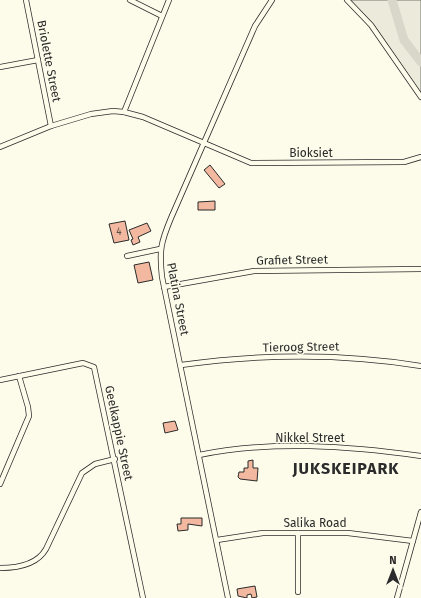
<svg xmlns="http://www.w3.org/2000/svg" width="421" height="598" viewBox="0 0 421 598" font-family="'Fira Sans',sans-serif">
  <rect width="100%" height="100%" fill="#fdfbea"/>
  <!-- green -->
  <path fill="#ecebdb" stroke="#74746e" d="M350,0H421V93L373,24Z"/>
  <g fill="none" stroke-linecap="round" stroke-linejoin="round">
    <!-- river -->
    <path stroke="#d8d7c9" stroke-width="9" d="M392,0L404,40L421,62"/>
  </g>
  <!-- building -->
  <g fill="#f2b8a0" stroke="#2b2b2b">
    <path d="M210,165L225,184L219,188L204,170Z"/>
    <path d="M215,201V210H198V202Z"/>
    <path d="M125,221L129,240L114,243L109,224Z"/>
    <path d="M147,223L151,231L138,237L140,242L133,245L131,240L133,239L129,230Z"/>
    <path d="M149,262L153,280L138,283L134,265Z"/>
    <path d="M175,421L178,430L165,433L163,423Z"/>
    <path d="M253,460V468H258L257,481L240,479L238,477L239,472H244V468H248V461Z"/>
    <path d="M181,518H202V526L188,524V530L178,531L177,524H181Z"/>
    <path d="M255,586L257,597L252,598L251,594L247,595V598L238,596L237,589Z"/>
  </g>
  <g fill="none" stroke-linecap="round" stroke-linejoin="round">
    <!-- street casing -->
    <g stroke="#2b2b2b" stroke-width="6">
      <g id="street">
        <path d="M26,0L51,126"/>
        <path d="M130,0L162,16"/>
        <path d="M347,0L371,25L421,97"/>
        <path d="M0,67L38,60"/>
        <path d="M124,112L169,0"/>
        <path d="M0,147L51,126L91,114L113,111L124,112L143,117L251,163L404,162L421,157"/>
        <path d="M127,256L160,249"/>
        <path d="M164,287L254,271L421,269"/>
        <path d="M181,365C260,354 342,353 421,366"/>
        <path d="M0,380L83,363L94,367L143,598"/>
        <path d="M199,455C271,440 349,446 421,456"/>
        <path d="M0,484L29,416L28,407L19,376"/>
        <path d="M217,540L263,533H348L413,541"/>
        <path d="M0,568C17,568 37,565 46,549L82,473L95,464L115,459"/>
        <path d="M298,592V533"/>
        <path d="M228,598L162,277C159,250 161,242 171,218L255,26L272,0"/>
        <path d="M397,598L421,512"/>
      </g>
    </g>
    <!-- street -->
    <use href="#street" stroke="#fdfbea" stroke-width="4.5"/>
  </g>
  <g text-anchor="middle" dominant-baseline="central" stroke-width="3" stroke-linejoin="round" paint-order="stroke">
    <!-- number labels -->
    <g font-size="10" fill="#5d4e48">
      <text x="119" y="232">4</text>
    </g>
    <!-- street labels -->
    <g font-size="12" fill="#2b2b2b" stroke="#fdfbea">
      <text transform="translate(49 61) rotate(79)">Briolette Street</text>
      <text x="311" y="153">Bioksiet</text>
      <text transform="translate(292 260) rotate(-1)">Grafiet Street</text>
      <text transform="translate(178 299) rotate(79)">Platina Street</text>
      <text transform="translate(301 347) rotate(-1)">Tieroog Street</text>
      <text transform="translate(119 433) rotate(78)">Geelkappie Street</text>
      <text x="310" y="438">Nikkel Street</text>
      <text x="315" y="523">Salika Road</text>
    </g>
    <!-- district labels -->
    <g font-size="16" font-weight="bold" letter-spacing="1" fill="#2b2b2b" stroke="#fdfbea">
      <text x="346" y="468">JUKSKEIPARK</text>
    </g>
  </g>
  <!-- north arrow -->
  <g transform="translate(393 570)" stroke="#fdfbea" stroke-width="3" paint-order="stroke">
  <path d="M0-3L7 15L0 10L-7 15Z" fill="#2b2b2b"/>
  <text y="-6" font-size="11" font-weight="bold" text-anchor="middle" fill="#2b2b2b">N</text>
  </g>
</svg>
